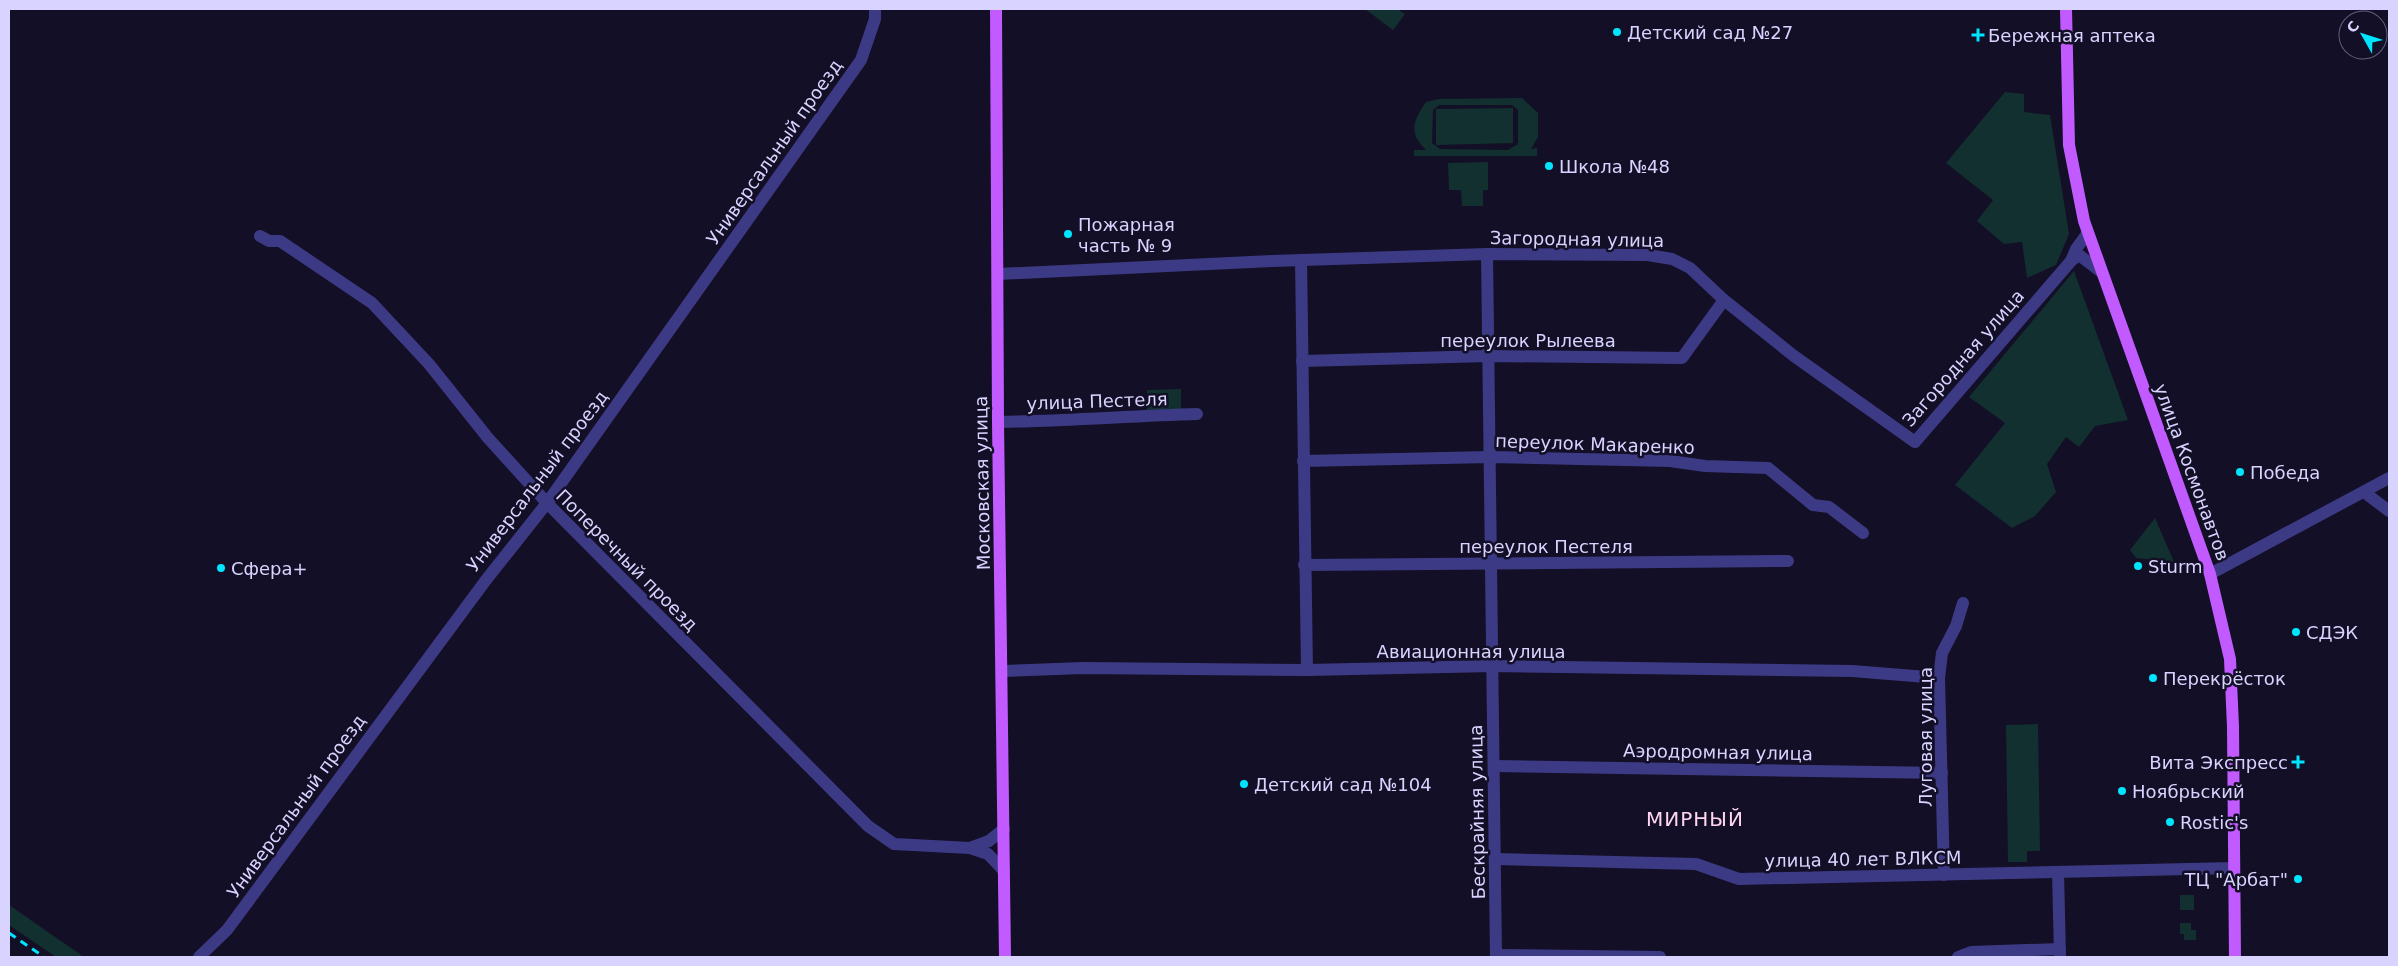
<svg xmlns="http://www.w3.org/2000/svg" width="2398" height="966" viewBox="0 0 2398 966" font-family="'DejaVu Sans',sans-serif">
  <rect width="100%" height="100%" fill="#130f26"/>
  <!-- green -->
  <g fill="#12302f" fill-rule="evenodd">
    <path d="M1365,9H1397L1405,14L1393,30Z"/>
    <path d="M2005,92L2024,94V112L2050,115L2069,234L2056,265L2027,278L2022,242L2004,244L1977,221L1993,200L1946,163Z"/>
    <path d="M1522,98L1538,113V137L1531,149L1537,148V156H1414V150H1426C1408,133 1413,121 1426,102L1439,99ZM1439,105H1512L1518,110V144L1508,150L1440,149L1432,143L1433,110Z"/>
    <path d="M1513,108V143L1436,145V109Z"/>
    <path d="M1488,162V190H1483V206H1462L1461,190H1449L1448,163Z"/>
    <path d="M2074,271L2128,420L2095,426L2079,447L2066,437L2047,464L2056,492L2035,516L2012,528L1955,485L2005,423L1969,397Z"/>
    <path d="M1181,389V409L1147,410V390Z"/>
    <path d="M2155,518L2174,562L2136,558L2130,550Z"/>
    <path d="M2038,724L2040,851H2027V862H2008L2006,725Z"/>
    <rect x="2180" y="895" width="14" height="15"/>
    <path d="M9,905L84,957H56L9,925Z"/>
    <path d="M2180,923H2191V930H2196V940H2184V934H2180Z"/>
  </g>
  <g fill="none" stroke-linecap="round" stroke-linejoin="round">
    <!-- minor -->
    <g stroke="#3d3a85" stroke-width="12">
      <path d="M260,236L269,241H280L372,303L429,364L488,438L547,503L868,826L894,844L970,848L988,854L1004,871"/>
      <path d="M1487,254L1496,957"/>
      <path d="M1301,260L1307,670"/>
      <path d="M2071,261L2076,249L2087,234"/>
      <path d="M998,274L1272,261L1487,254L1648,255L1672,259L1690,268L1724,300L1794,356L1915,442L2071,261L2079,255L2100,271"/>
      <path d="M1302,361L1488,356L1682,358L1724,300"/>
      <path d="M998,422C1064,421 1130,416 1197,414"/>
      <path d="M1303,461L1490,457L1670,461L1705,466L1768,468L1813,505L1829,507L1863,533"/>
      <path d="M2364,492L2389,511"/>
      <path d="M1304,565L1788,561"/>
      <path d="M2210,574L2389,478"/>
      <path d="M1002,671L1083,668L1307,670L1492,666L1852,671L1939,678"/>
      <path d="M1494,766L1942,773"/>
      <path d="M970,848L989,841L1004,829"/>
      <path d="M1495,859L1696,864L1739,879L2234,868"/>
      <path d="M2058,872L2060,957"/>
      <path d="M1944,875L1939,678L1942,653L1956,626L1963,603"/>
      <path d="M1496,955L1660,957"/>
      <path d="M199,957L227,930L486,580L547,503L861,60L875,19V9"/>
      <path d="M1958,957L1971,952L2060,949"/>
    </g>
    <!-- major -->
    <g stroke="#c25bff" stroke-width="12">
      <path d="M996,9L998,422L1005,957"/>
      <path d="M2066,9L2069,145L2084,221L2210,574L2230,659L2233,727L2235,957"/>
    </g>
    <!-- rail -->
    <path stroke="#00e5ff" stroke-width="3" stroke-dasharray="8 6" stroke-linecap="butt" d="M9,933L44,957"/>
  </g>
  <!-- markers -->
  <g fill="#00e5ff" stroke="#130f26" stroke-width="2">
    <circle cx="1617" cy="32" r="5"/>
    <path d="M1975.5 27.5h5v5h5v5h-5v5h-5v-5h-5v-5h5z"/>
    <circle cx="1549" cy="166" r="5"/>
    <circle cx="1068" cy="234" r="5"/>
    <circle cx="2240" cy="472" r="5"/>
    <circle cx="2138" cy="566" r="5"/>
    <circle cx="221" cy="568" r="5"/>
    <circle cx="2296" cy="632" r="5"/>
    <circle cx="2153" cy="678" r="5"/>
    <path d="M2295.5 754.5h5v5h5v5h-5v5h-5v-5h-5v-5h5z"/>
    <circle cx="1244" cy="784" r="5"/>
    <circle cx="2122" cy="791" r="5"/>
    <circle cx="2170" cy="822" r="5"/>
    <circle cx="2298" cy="879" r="5"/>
  </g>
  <g text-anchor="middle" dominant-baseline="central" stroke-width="5" stroke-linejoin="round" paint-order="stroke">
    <!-- poi labels -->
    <g font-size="18" fill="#d9d4ff" stroke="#130f26" text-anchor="start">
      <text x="1627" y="32">Детский сад №27</text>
      <text x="1988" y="35">Бережная аптека</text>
      <text x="1559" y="166">Школа №48</text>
      <text x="1078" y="224">Пожарная<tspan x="1078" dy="21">часть № 9</tspan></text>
      <text x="2250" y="472">Победа</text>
      <text x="2148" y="566">Sturm</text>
      <text x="231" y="568">Сфера+</text>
      <text x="2306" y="632">СДЭК</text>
      <text x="2163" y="678">Перекрёсток</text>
      <text x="2288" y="762" text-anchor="end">Вита Экспресс</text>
      <text x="1254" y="784">Детский сад №104</text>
      <text x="2132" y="791">Ноябрьский</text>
      <text x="2180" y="822">Rostic's</text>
      <text x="2288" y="879" text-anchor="end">ТЦ "Арбат"</text>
    </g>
    <!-- street labels -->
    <g font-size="18" fill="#d9d4ff" stroke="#130f26">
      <text transform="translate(774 152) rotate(-55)">Универсальный проезд</text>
      <text transform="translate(1577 239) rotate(1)">Загородная улица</text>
      <text x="1528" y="340">переулок Рылеева</text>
      <text transform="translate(1963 358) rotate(-49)">Загородная улица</text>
      <text transform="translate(1097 401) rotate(-2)">улица Пестеля</text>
      <text transform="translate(1595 444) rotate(2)">переулок Макаренко</text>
      <text transform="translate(2192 472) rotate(70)">улица Космонавтов</text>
      <text transform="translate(537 481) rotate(-53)">Универсальный проезд</text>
      <text transform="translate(982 483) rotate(-91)">Московская улица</text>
      <text x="1546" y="546">переулок Пестеля</text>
      <text transform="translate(627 560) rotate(45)">Поперечный проезд</text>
      <text x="1471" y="651">Авиационная улица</text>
      <text transform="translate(1925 737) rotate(-90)">Луговая улица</text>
      <text transform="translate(1718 752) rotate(1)">Аэродромная улица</text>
      <text transform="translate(296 806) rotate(-54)">Универсальный проезд</text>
      <text transform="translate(1477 812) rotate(-91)">Бескрайняя улица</text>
      <text transform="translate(1863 859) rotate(-1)">улица 40 лет ВЛКСМ</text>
    </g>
    <!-- quarter labels -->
    <g font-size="20" letter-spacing="1" fill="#ffd6f0" stroke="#130f26">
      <text x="1695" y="819">МИРНЫЙ</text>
    </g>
  </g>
  <!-- border -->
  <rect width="2398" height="966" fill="none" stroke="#d9d4ff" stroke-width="20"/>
  <!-- north arrow -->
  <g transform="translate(2363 35) rotate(309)"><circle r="24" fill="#130f26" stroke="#625e7d"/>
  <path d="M0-4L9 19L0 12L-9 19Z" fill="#00e5ff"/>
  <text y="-8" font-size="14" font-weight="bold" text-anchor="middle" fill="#d9d4ff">С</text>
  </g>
</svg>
